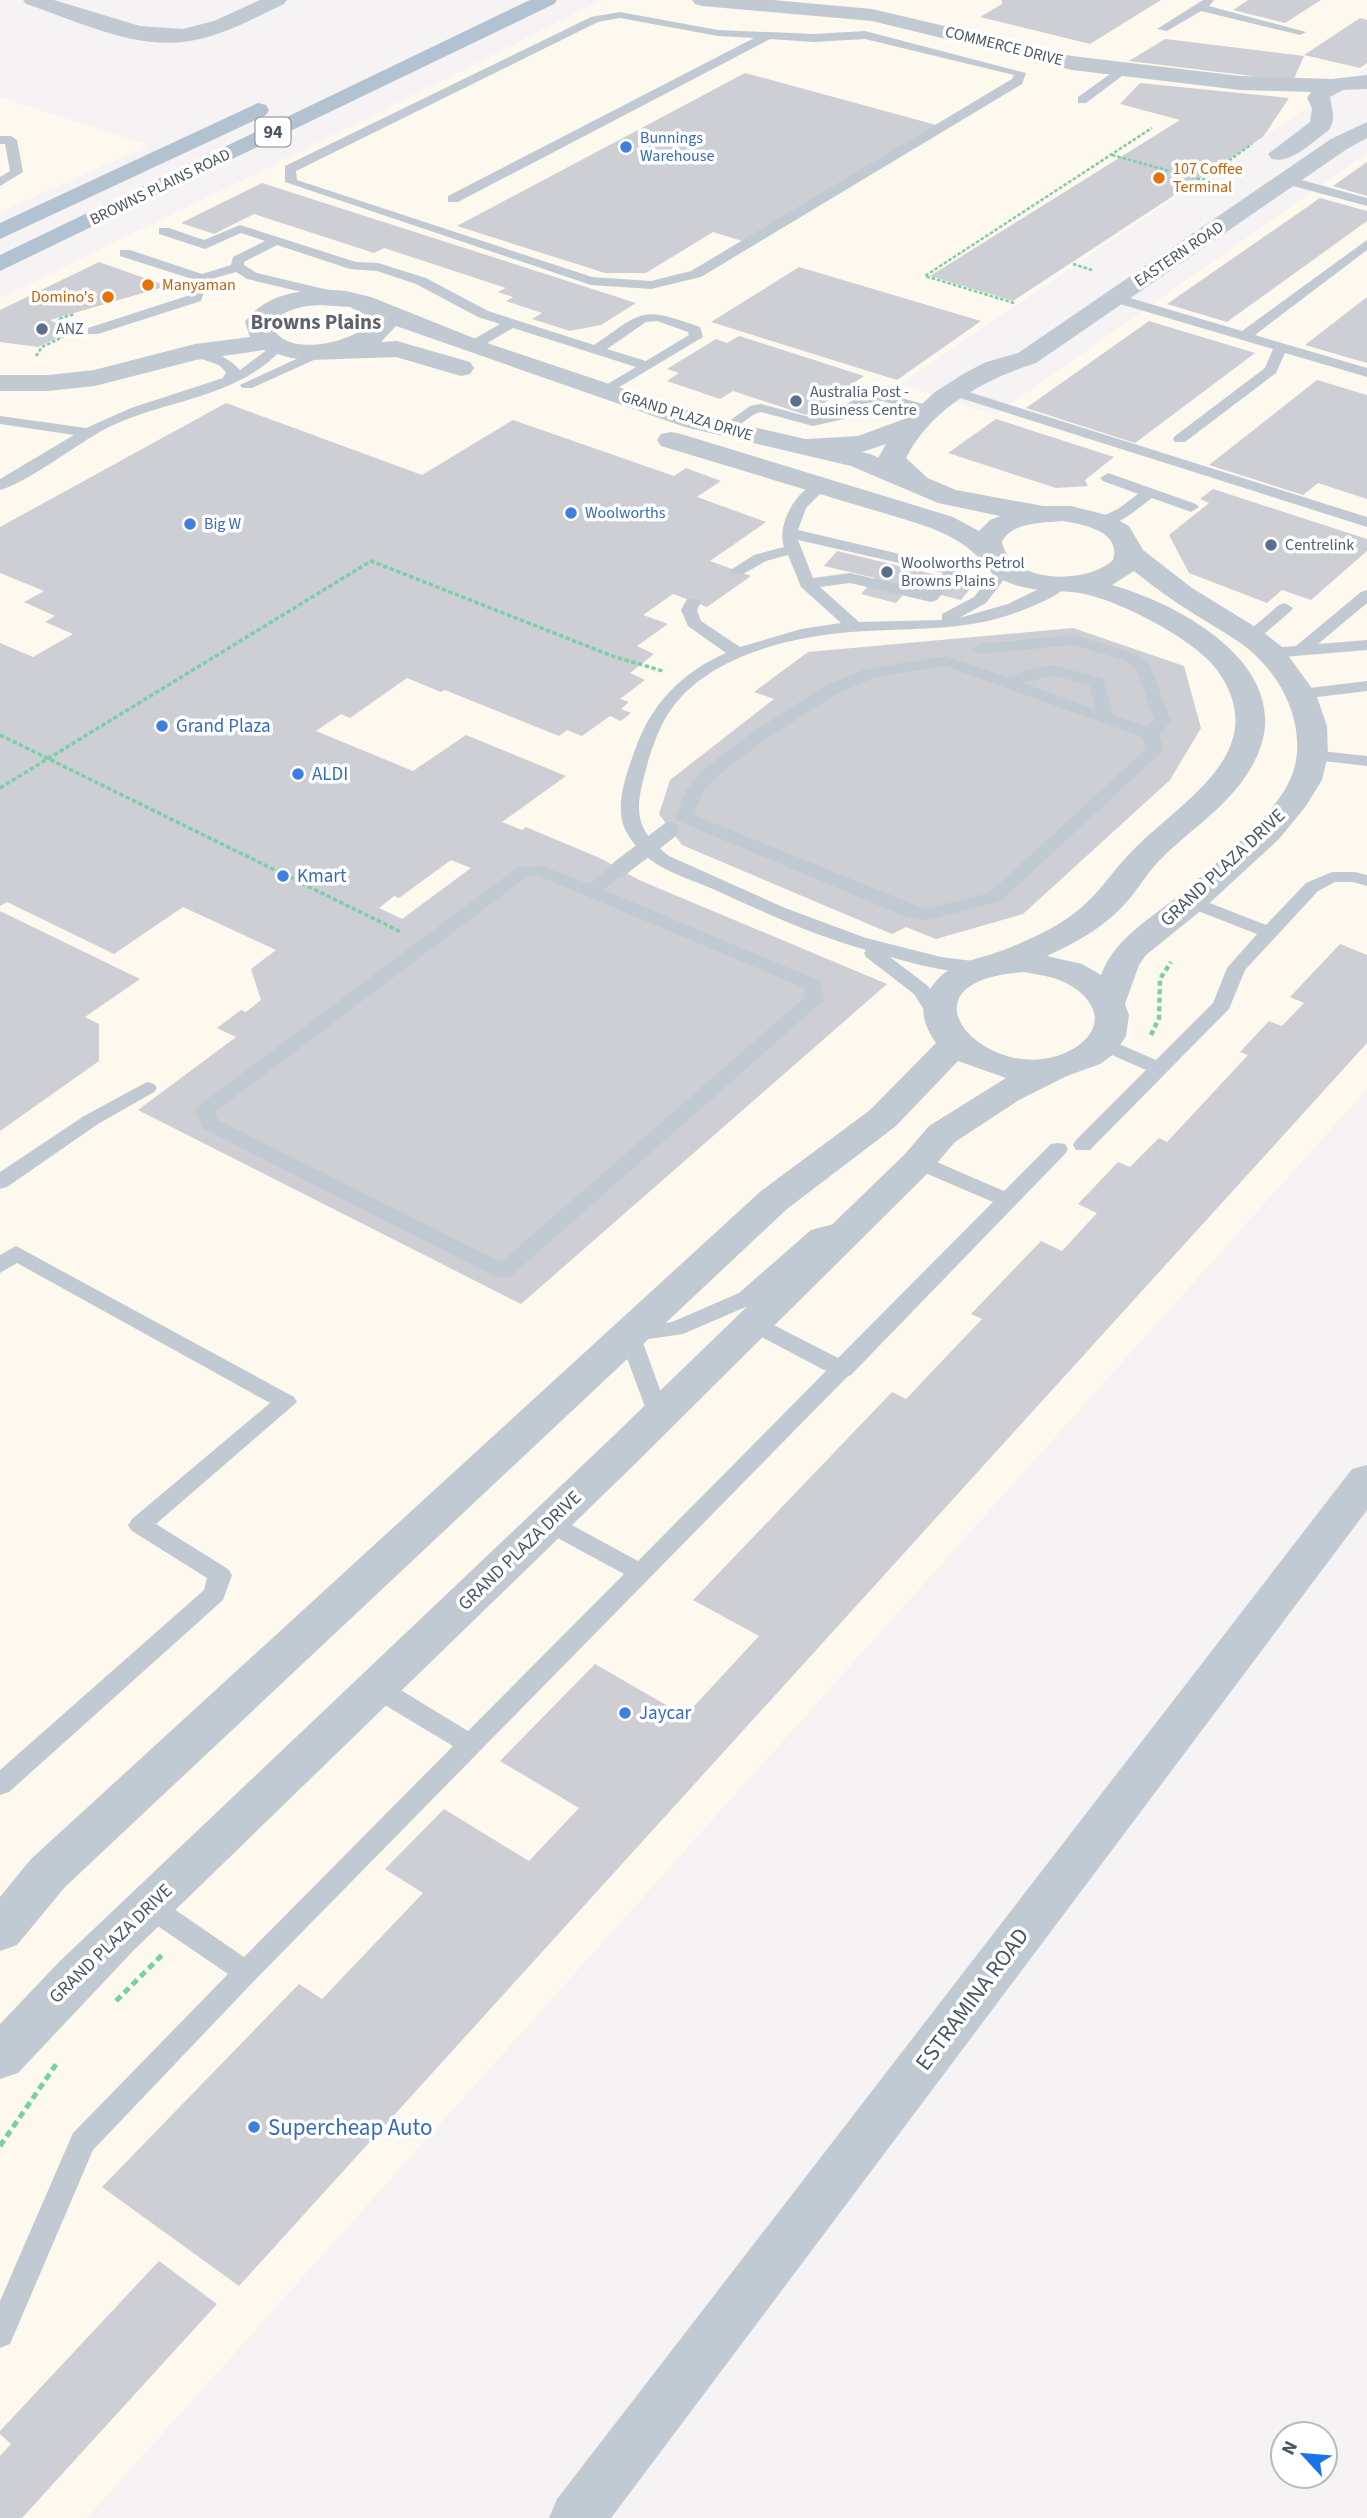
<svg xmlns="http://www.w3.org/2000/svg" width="1367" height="2518" viewBox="0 0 1367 2518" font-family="'Source Sans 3',sans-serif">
  <rect width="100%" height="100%" fill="#f5f3f3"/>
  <!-- commercial -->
  <g fill="#fdf9ef">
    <path d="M602,0H1367V67L900,384L995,415L1367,153V1089L87,2518H0V298L255,174Z"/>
    <path d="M0,97L143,143L149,145L0,212Z"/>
  </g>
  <!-- building -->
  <g fill="#cdcfd5" fill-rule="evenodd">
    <path d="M1002,0H1161L1090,44L980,17L1002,4Z"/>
    <path d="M1248,0H1321L1285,23L1233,10Z"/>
    <path d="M1360,18L1367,20V63L1360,68L1304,55Z"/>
    <path d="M1165,39L1304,56L1293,81L1129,61Z"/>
    <path d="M745,73L940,126L742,241L713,232L646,273H605L457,226Z"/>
    <path d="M1140,83L1289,98L1263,137L1013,301L930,276L1180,120L1120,104Z"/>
    <path d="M1367,162V196L1333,186Z"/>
    <path d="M262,183L636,303L601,325L570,331L532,319L542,313L506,301L513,297L498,292L506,288L384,248L374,253L254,214L214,234L181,223Z"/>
    <path d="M1320,198L1367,211V221L1227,322L1167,304Z"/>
    <path d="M99,262L167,286L50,320L72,331L38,347L0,342V310Z"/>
    <path d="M799,267L981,321L897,380L711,322Z"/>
    <path d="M1367,297V363L1305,345Z"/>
    <path d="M1149,321L1255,353L1135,443L1026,408Z"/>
    <path d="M739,336L864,376L806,415L733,391L720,399L667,381L679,373L667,369L716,339L727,343Z"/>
    <path d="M1317,380L1367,395V499L1318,483L1303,495L1209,465Z"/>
    <path d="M226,403L422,475L513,420L674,476L686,468L721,481L697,497L766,522L710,561L751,576L707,607L673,594L643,615L668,624L637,646L654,654L630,673L645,680L620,699L629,702L621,709L631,713L621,721L610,716L582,736L567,730L559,736L445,690L441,692L407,678L350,718L341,714L316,731L413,771L466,735L566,776L502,822L522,830L526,827L602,859L639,880L887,984L521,1304L138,1110L236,1037L217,1028L241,1010L246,1012L261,1000L251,969L276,950L183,907L114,954L7,902L0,906V643L33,657L73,634L45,622L55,616L24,602L44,591L0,573V527ZM451,860L471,868L402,919L379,908L394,896L399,898Z"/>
    <path d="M996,419L1114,457L1085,480L1088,486L1056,488L948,453Z"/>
    <path d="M1213,489L1367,539V551L1311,600L1282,590L1267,603L1189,573L1169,535L1209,503L1200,499Z"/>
    <path d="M837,551L974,584L961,600L910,587L896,603L861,594L875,578L824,566Z"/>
    <path d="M1073,628L1184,666L1201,728L1170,780L1023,914L936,939L906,927L892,934L682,845L659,814L670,780L774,699L754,692L808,652Z"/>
    <path d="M0,911L140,979L85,1017L99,1024V1061L0,1131Z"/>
    <path d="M1340,944L1367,955V1043L239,2286L102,2187L299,1984L322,1999L423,1893L385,1869L444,1809L529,1861L579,1808L500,1761L595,1664L685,1716L759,1636L693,1600L892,1392L906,1399L982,1319L971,1314L1041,1241L1062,1251L1097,1213L1078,1204L1118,1162L1130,1167L1159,1138L1167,1142L1248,1055L1240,1052L1269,1021L1282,1026L1304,1003L1290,997Z"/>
    <path d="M159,2261L217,2304L22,2518H0V2456L11,2444L0,2434V2431Z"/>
  </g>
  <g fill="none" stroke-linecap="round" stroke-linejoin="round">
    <!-- path-far3 -->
    <g stroke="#7ad0a6" stroke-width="2.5" stroke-dasharray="3.5 2" stroke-linecap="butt">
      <path d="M1112,155L1202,180L1252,144"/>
      <path d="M1073,264L1092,270"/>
      <path d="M1014,303L925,276L1152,128"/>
      <path d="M70,328L58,319L75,314"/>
      <path d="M36,356L42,347L69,334"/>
    </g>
    <!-- path-far2 -->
    <g stroke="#7ad0a6" stroke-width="3.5" stroke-dasharray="4.5 2.5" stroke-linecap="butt">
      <path d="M0,735L401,932"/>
      <path d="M0,788L371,561L615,657L663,671"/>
    </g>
    <!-- path-far1 -->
    <path stroke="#7ad0a6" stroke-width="4.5" stroke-dasharray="5 3.5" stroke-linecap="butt" d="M1151,1035L1159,1018L1160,979L1171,962"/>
    <!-- path -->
    <g stroke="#7ad0a6" stroke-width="5" stroke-dasharray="7 4.5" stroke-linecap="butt">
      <path d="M116,2001L164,1953"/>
      <path d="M0,2146L57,2063"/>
    </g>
    <!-- service -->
    <g fill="#c1cad2" fill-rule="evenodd">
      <path d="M1203,0H1214L1209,6L1306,32L1300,35L1201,11L1167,31L1157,29Z"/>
      <path d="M620,12L718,30L814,34L865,31L1026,73L1022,84L701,277L651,289L591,285L285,182V166L591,17ZM620,18L718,36L754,38L448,196V202H458L770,39L814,42L865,39L1014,75L1012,79L691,271L651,281L592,277L297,180L296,171L598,22Z"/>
      <path d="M1120,67L1130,70L1086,103H1078V97Z"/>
      <path d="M0,136H11L17,140L23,172L0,186V177L10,171L5,144H0Z"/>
      <path d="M1287,176L1367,198V206L1282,183L1281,180Z"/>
      <path d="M240,225L356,262L378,263L426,278L488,311L594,345C645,310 640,306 700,327L703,337L606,395L601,394L599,391L601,388L636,367L513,328L477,349H467V343L500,324L478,317L416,284L377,271L350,269L277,245L244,262V265L257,273L341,293V299L336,300L247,279L236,272L208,280L201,301L98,334H88V328L190,295L195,280L120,256V250H130L202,274L231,265L233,257L265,241L241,233L205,249L159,234V228H169L204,240ZM657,321L688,332L689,335L646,361L607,349L646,322Z"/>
      <path d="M1367,240V250L1255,335L1367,368V377L1285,353L1276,373L1185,442H1175L1173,439L1175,436L1265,368L1273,349L1110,301V295H1120L1242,331Z"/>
      <path d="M277,342L282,343V349C236,399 165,399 107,428C78,443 29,482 0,490V479L74,435L0,424V416L86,428L131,408L223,378L226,372L219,365L190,355V349C207,346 229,358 240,370Z"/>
      <path d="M320,348L327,352L325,355L252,388H242L240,385Z"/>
      <path d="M956,388L1367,517V527L951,395L949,392L951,389Z"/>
      <path d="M882,393L935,407L937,410L930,414L882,401L868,403L844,419L813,426L761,412C745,415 736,436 719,433L717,430L750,406L761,404L813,418L834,413L859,396Z"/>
      <path d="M1108,473L1196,504L1199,507L1191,512L1152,498C1137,509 1115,530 1096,525L1093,522L1096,519L1118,509L1138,494L1103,481L1100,478Z"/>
      <path d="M819,482L827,487L806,508L798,530L959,568L961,571L937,600L931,602L850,583L820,587L859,622L942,620V614L974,597L998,566L1004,564L1012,569L986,603L959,618L1008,604L1055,581L1061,579L1069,584C1059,596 1038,604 1023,610C966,633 910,627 851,632C788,637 704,657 668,714C657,732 650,753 645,773C634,813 636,830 669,856L785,908L866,938L941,957L988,963L990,967L988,971C963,977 915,964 890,957L928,986L950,1020L940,1026L933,1024L914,994L866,957L864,953L866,950C813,935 763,912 713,889C694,881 672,874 655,863C642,854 630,841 624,827C615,803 627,772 635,750C651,704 682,672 726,653L688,626L681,610L687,599H699L701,602L697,610L701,621L740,647L801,629L841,623L801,587L788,555L766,561L743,574H731L729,571L754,555L784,547C776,525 797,488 819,482ZM798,540L943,573L927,591L850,573L813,578Z"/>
      <path d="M1367,590V603L1318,644L1367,640V650L1271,658L1263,653L1271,648L1296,646L1361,592Z"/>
      <path d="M1285,603L1293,608L1291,611L1257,640H1245L1243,637L1245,634L1279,605Z"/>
      <path d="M1074,635L1136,654L1150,665L1171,721L1159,735L1164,750L1001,901L925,921L906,917L678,821L675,817L686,790L704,769L750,734L824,686L866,669L946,656L1007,677L1028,670L1053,665L1104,679L1113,715L1147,727L1154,720L1137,670L1124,660L1073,645L980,654L972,649L980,644ZM945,666L1142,737L1146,749L989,893L925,909L694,815L703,791L716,777L762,742L836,694L876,677ZM1053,675L1090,686L1095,709L1023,683Z"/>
      <path d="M1367,681V691L1301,699L1293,694L1301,689Z"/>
      <path d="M1312,750L1367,756V766L1306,759L1303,755L1306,751Z"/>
      <path d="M619,864L628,869L604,890L820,981L824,1000L510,1277H496L202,1128L195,1110L198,1106L518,867L542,866L589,884L613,865ZM528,876H539L804,988V998L501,1262L218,1120L215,1112Z"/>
      <path d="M1332,872H1355L1367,875V886L1353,882H1335L1318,891L1245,970L1229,1009L1090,1150H1076L1073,1145L1076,1140L1146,1070L1096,1048L1093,1044L1096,1040H1110L1156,1060L1213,1003L1227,968L1257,934L1185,906L1182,902L1185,898H1197L1266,925L1306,883Z"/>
      <path d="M147,1082L154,1084L157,1088L154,1092L98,1124L7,1187L0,1189V1172L84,1116Z"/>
      <path d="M1058,1143L1065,1144L1068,1149L1065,1154L851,1375L847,1377L255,1980L93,2150L10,2344L0,2348V2301L73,2133L228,1974L140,1914L136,1906L140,1898L149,1895L158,1898L244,1957L453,1746L368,1695L365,1688L368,1681L377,1679L386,1681L468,1731L624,1574L541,1529L537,1523L541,1517L549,1515L557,1517L638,1561L826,1371L748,1330L745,1325L748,1320L756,1318L764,1320L838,1358L993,1202L911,1167L908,1162L911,1157H925L1004,1191L1051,1144Z"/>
      <path d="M849,1220L856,1222L859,1227L856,1232L825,1240L755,1303L683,1334L642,1340L670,1417L667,1423L659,1425L651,1423L618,1334L621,1329L672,1322L739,1293L811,1230Z"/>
      <path d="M16,1246L294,1397L297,1402L156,1524L228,1569L232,1575L223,1600L9,1792L0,1795V1770L204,1590L207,1578L132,1531L128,1525L132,1519L270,1403L17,1263L0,1273V1255Z"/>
    </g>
    <!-- minor -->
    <g fill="#c1cad2" fill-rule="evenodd">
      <path d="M23,0H54L140,26L183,29L214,21L260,0H287L284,4C252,19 219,38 183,42C130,48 75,20 26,4Z"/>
      <path d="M692,0H773L872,9L1072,56L1240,76L1332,79L1367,75V89L1343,90L1330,97C1331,109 1337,118 1329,130C1313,141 1292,164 1272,159L1268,154L1310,122L1312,108L1307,98L1311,92L1240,90L1072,70L872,21L702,6L695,4Z"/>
      <path d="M1367,122V138L1347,149L1036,363C985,379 931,408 906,458L936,486L932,492C911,497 889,477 877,460L886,444L862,452L801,454L791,452L787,446L791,440L858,436L907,418L935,392L963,374L986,362L1018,353L1331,139Z"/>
      <path d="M1367,1465V1510L611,2518H549L557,2499L1352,1469Z"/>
    </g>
    <!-- tertiary -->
    <path fill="#c1cad2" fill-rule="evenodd" d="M320,289L346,291L371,297L481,341L702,415L870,454L956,490L1043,506H1071L1111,516L1129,526L1143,550L1192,588L1262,631L1282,647L1316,694L1327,726L1328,755L1322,780L1306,806L1279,839L1203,909L1146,955L1139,965L1125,1004L1129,1015L1126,1036L1114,1054L1100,1064L1067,1076L1019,1100L955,1142L931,1170L636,1463L134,1950L18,2073L0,2079V2024L60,1961L606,1443L905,1154L929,1126L1006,1078L958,1061L896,1126L787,1209L65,1887L17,1945L0,1951V1897L31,1859L761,1191L870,1110L936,1043C919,1019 918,998 940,977C955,962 974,960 992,954C1015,946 1039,936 1060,923C1098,900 1108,874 1137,846C1185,799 1274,749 1217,670C1195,639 1111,595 1072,592C1049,590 1027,591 1005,581C990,575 986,565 976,555C964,543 946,534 931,528C903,518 872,510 843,501C783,483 722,464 661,446L657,440L661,434L671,432L681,434L953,517L979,531L990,520L1000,516L938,503L851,466L685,427L396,326L381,342L397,341L470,362L474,368L470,374L461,376L396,357L312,360L291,358L264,350L196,360L95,386L48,391H0V375H48L94,370L195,344L250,337L245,322C263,297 291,292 320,289ZM320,305L350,307L368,316L370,324C349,344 281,359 271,323C285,309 301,306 320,305ZM1062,521C1082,524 1122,531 1113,560C1087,585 1010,584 1002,542C1011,522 1043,523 1062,521ZM1134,571C1155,588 1176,603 1199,617C1219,630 1244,642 1260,660C1290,690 1309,741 1289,782C1271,819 1210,869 1178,896C1150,919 1114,939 1101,975L1082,964L1047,956C1078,942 1108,925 1130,898C1140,886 1148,872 1159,861C1190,829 1230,806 1252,766C1305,673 1186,606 1112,585ZM1024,972C1038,975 1053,976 1066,983C1104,1003 1105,1035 1065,1053C988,1087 888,981 1024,972Z"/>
    <!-- primary -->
    <g fill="#b3c2d1" fill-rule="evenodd">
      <path d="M530,0H557L554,4L0,271V255Z"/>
      <path d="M258,103L266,105L269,110L266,115L0,239V223Z"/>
    </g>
    <!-- service-bridge -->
    <path stroke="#c1cad2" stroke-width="17" d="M619,869L670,830"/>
  </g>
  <!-- markers -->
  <g fill="#3f7fe0" stroke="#fff" stroke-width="2.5">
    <circle cx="626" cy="147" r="7"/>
    <circle cx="571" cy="513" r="7"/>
    <circle cx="190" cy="524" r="7"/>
    <circle cx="162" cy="726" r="7"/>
    <circle cx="298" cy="774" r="7"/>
    <circle cx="283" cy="876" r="7"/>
    <circle cx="625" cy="1713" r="7"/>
    <circle cx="254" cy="2127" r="7"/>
  </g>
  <g fill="#e8710a" stroke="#fff" stroke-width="2.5">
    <circle cx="1159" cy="178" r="7"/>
    <circle cx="148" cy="285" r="7"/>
    <circle cx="108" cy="297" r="7"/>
  </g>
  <g fill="#5c6f8a" stroke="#fff" stroke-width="2.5">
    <circle cx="42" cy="329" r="7"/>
    <circle cx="796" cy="401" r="7"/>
    <circle cx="1271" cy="545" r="7"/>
    <circle cx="887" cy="572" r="7"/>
  </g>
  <g text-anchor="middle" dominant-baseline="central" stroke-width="7" stroke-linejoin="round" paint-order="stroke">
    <!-- far-street labels -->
    <g font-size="16" fill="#4a5661" stroke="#fff">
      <text transform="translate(1004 46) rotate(14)">COMMERCE DRIVE</text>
      <text transform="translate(160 187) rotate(-26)">BROWNS PLAINS ROAD</text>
      <text transform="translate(1179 254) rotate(-34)">EASTERN ROAD</text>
      <text transform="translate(687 416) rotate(17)">GRAND PLAZA DRIVE</text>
    </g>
    <!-- far-shop labels -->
    <g font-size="16" fill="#366cbe" stroke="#fff" text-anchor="start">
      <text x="640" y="138">Bunnings<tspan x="640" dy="18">Warehouse</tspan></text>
      <text x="585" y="513">Woolworths</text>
      <text x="204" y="524">Big W</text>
    </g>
    <!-- far-food labels -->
    <g font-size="16" fill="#c56008" stroke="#fff" text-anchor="start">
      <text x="1173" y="169">107 Coffee<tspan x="1173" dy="18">Terminal</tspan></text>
      <text x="162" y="285">Manyaman</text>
      <text x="94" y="297" text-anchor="end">Domino's</text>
    </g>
    <!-- far-service labels -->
    <g font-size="16" fill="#4e5e75" stroke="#fff" text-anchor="start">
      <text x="56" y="329">ANZ</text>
      <text x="810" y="392">Australia Post -<tspan x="810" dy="18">Business Centre</tspan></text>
      <text x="1285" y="545">Centrelink</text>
      <text x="901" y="563">Woolworths Petrol<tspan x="901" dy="18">Browns Plains</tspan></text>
    </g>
    <!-- shield labels -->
    <rect fill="#fff" stroke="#808990" stroke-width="2" x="255.5" y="117.5" width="35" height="29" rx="5"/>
    <g font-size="18" font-weight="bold" fill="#4a5661">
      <text x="273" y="132">94</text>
    </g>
    <!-- shop labels -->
    <g font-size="19" fill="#366cbe" stroke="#fff" text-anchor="start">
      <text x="176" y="726">Grand Plaza</text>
      <text x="312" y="774">ALDI</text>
      <text x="297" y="876">Kmart</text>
      <text x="639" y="1713">Jaycar</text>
    </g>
    <!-- street labels -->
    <g font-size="19" fill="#4a5661" stroke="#fff">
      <text transform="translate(1223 868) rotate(-43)">GRAND PLAZA DRIVE</text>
      <text transform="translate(520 1551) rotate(-44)">GRAND PLAZA DRIVE</text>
      <text transform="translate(111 1944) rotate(-44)">GRAND PLAZA DRIVE</text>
    </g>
    <!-- far-district labels -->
    <g font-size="21" font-weight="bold" fill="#5f6368" stroke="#fff">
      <text x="316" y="322">Browns Plains</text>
    </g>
    <!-- near-street labels -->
    <g font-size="23" fill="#4a5661" stroke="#fff">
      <text transform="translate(972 1999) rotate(-53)">ESTRAMINA ROAD</text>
    </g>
    <!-- near-shop labels -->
    <g font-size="23" fill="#366cbe" stroke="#fff" text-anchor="start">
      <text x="268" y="2127">Supercheap Auto</text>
    </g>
  </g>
  <!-- north arrow -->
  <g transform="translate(1304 2455) rotate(296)"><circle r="33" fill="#ffffff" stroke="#b7bbc0" stroke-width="2"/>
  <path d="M0-5L12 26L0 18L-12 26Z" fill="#1a73e8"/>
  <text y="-10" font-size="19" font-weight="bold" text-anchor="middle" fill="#4a5661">N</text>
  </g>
</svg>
